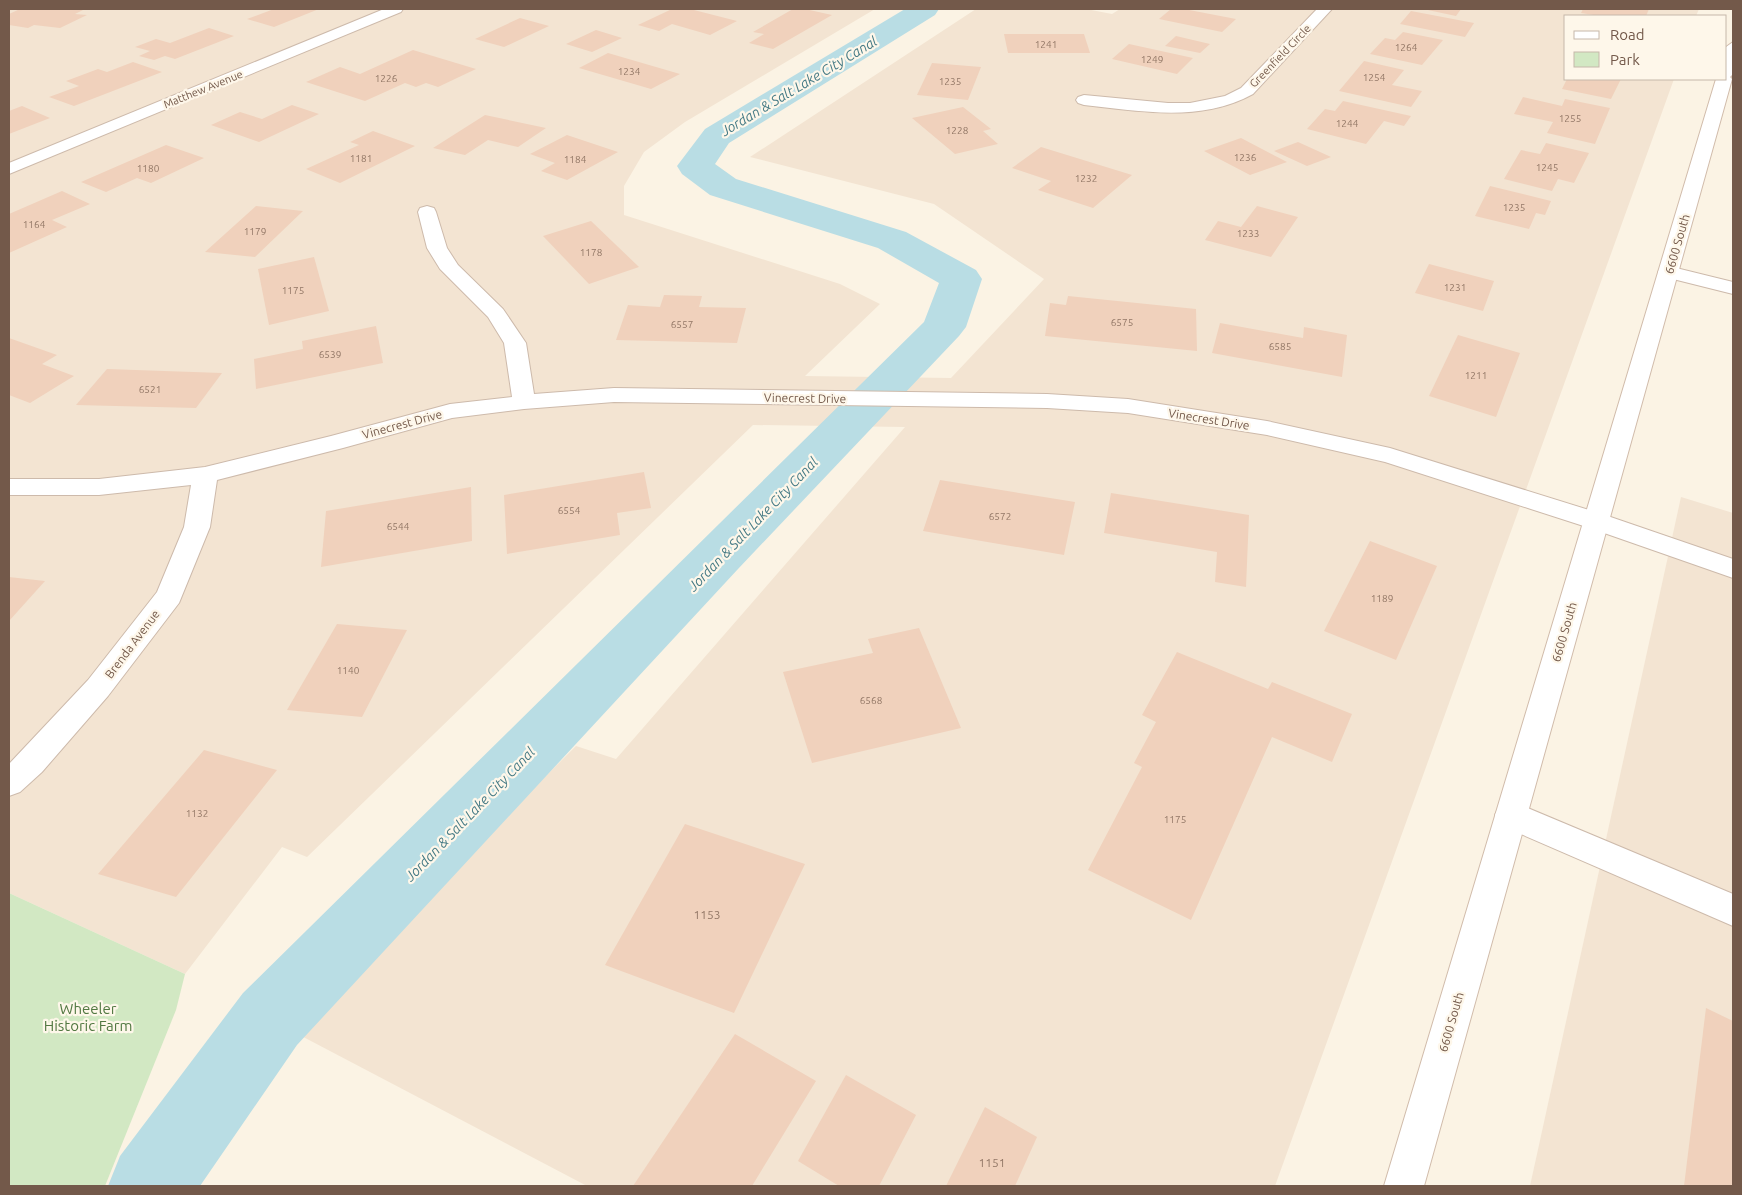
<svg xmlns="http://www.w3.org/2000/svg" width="1742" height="1195" viewBox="0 0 1742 1195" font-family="Ubuntu,sans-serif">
  <rect width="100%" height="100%" fill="#fbf3e4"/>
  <!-- residential -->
  <g fill="#f3e4d2">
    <path d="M9,9H875L685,122L644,152L624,186V215L840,284L880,304L805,376L951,378L1044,279L934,204L750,157L976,9H1086L1112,14L1120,9H1699L1696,16H1566V79H1674L1275,1186H587L290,1030L576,746L616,759L905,427L753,425L307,857L282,847L185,974L9,893Z"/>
    <path d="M1681,497L1733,513V1186H1530Z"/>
  </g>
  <!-- green -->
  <path fill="#d2e8c3" d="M9,893L185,974L176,1010L105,1186H9Z"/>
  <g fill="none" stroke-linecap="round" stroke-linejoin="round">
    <!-- canal -->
    <path fill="#b9dde4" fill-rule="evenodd" d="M905,9H939L935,15L729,143L715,164L736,179L906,232L976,270L982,279L966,327L959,336L738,569L297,1045L200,1186H108L120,1156L243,993L924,322L939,283L878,248L710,195L682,174L677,166L705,129Z"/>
  </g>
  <!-- building -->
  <g fill="#f0d1bc">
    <path d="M20,9H85L75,14L87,15L60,28L34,25L28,28L9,25V14Z"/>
    <path d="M274,9H319L274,27L247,19Z"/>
    <path d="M672,9H690L737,21L710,35L672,24L659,31L638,25Z"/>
    <path d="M793,9H805L832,15L773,49L749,43L764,34L753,32Z"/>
    <path d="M1171,9H1184L1236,19L1222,32L1159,19Z"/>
    <path d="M1423,9H1461L1456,16Z"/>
    <path d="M1583,9H1649L1646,16H1600L1581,13Z"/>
    <path d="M1411,11L1474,23L1465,37L1400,24Z"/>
    <path d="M520,18L549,26L504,47L475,39Z"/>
    <path d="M209,28L234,36L175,59L165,56L154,60L139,56L150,51L135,47L156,39L170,43Z"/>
    <path d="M596,30L622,38L592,52L566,44Z"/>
    <path d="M1403,32L1443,40L1422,65L1370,54L1385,38L1395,40Z"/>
    <path d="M1004,34H1084L1090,53H1008Z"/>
    <path d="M1176,36L1210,44L1200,53L1165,46Z"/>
    <path d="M1129,44L1193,58L1177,74L1112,59Z"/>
    <path d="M413,50L476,69L438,87L426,83L416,87L405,83L365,101L306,82L340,67L360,74Z"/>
    <path d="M608,53L680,74L651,89L579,68Z"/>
    <path d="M1364,61L1404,70L1392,85L1422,91L1411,107L1339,91Z"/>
    <path d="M133,62L162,72L74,106L49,97L79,86L66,81L98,69L107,72Z"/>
    <path d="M932,63L981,67L968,100L917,95Z"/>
    <path d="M1567,79H1621L1611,99L1562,89Z"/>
    <path d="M1523,97L1562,106L1565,99L1610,108L1595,144L1547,133L1553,122L1514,114Z"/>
    <path d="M1343,101L1411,116L1404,126L1384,121L1366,144L1307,129L1325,109L1335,111Z"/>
    <path d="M292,105L319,114L259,142L211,125L240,112L262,119Z"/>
    <path d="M22,106L50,118L9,134V111Z"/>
    <path d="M963,107L991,129L983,131L998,144L955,154L912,118Z"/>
    <path d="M485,115L546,128L518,147L488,140L465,155L433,148Z"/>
    <path d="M373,131L415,146L340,183L306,169L359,145L350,142Z"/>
    <path d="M567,135L618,152L567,180L541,171L555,163L530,154Z"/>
    <path d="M1241,138L1287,162L1250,175L1204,151Z"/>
    <path d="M1298,142L1331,157L1307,166L1274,151Z"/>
    <path d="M1546,143L1589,153L1574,183L1558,179L1552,191L1504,179L1521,150L1540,154Z"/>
    <path d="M166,145L204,158L151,183L137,178L106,192L81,182Z"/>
    <path d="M1041,147L1132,175L1093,208L1038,190L1051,181L1012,168Z"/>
    <path d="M1490,186L1551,201L1545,215L1536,213L1529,229L1475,216Z"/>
    <path d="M62,191L90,204L52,220L67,227L9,253V214Z"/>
    <path d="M256,206L303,211L255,257L205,252Z"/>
    <path d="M1257,206L1298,217L1271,257L1205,240L1218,221L1241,227Z"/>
    <path d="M591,221L639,267L589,284L543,236Z"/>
    <path d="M314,257L329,311L269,325L258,269Z"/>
    <path d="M1429,264L1494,281L1483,311L1415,293Z"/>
    <path d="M664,295L702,296L699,307L746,308L737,343L616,340L628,305L660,307Z"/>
    <path d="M1068,296L1196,309L1197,351L1045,336L1050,303L1066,305Z"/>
    <path d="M1220,323L1303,338L1304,327L1347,335L1342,377L1212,353Z"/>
    <path d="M376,326L383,363L256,389L254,359L303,349L302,341Z"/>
    <path d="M1458,335L1520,353L1496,417L1429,396Z"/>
    <path d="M9,338L57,355L42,364L74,376L30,403L9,395Z"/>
    <path d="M107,369L222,373L196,408L76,405Z"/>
    <path d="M644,472L651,508L617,513L620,535L507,554L504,495Z"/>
    <path d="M940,480L1075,502L1064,555L923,531Z"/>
    <path d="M471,487L472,541L321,567L326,511Z"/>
    <path d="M1111,493L1249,515L1246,587L1215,582L1217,552L1104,533Z"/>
    <path d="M1370,541L1437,566L1396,660L1324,631Z"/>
    <path d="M9,577L45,581L9,621Z"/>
    <path d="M337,624L407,630L362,717L287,710Z"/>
    <path d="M919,628L961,728L812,763L783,672L873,653L868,639Z"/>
    <path d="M1177,652L1268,689L1272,682L1352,714L1332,762L1272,737L1191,920L1088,870L1142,767L1134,763L1156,722L1142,715Z"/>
    <path d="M204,750L277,770L176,897L98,874Z"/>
    <path d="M685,824L805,864L734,1013L605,965Z"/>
    <path d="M1706,1008L1733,1021V1186H1684Z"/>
    <path d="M735,1034L816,1081L752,1186H633Z"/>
    <path d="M846,1075L916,1115L879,1186H839L798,1161Z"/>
    <path d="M985,1107L1037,1137L1015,1186H946Z"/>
  </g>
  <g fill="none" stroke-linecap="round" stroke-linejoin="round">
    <!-- service casing -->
    <g stroke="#cdbaab" stroke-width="2">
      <g id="service">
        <path d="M1668,266L1733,282V294L1661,276L1658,272L1661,268Z"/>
        <path d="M1596,512L1733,559V578L1587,527L1583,521L1587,515Z"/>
        <path d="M1511,801L1733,894V926L1500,825L1495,815L1500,805Z"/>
      </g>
    </g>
    <!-- minor casing -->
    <g stroke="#cdbaab" stroke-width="2">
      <g id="minor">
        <path d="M384,9H403L401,12L9,174V163Z"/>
        <path d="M1317,9H1332L1253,94C1200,123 1141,111 1084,105L1078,103L1076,100L1078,97L1084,95L1168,103H1190L1225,96L1241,88Z"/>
        <path d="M427,206L434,208L436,212L447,248L458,265L503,309L526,343L534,394L614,388L1047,394L1128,399L1267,421L1390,448L1605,515L1609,521L1605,527L1596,530L1385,462L1267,435L1128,413L1047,408L614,402L524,409L452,418L343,448L217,480L210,527L179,603L108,696L42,772L20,792L9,796V764L88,680L157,592L184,527L191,485L99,495H9V479H99L205,467L331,436L450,404L512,397L504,343L488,317L440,269L427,248L418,212L420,208Z"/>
      </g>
    </g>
    <!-- secondary casing -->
    <g stroke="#d1bcab" stroke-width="2">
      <path id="secondary" d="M1733,42V74L1730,77L1732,79L1424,1186H1384L1716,79H1726V47Z"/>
    </g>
    <!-- service -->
    <use href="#service" fill="#fff" fill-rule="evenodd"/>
    <!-- minor -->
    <use href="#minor" fill="#fff" fill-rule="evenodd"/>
    <!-- secondary -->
    <use href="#secondary" fill="#fff" fill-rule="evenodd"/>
  </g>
  <g text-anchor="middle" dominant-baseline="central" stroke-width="4.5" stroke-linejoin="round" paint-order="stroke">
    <!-- number labels -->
    <g font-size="10" fill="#927766">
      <text x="1046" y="44">1241</text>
      <text x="1406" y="47">1264</text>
      <text x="1152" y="59">1249</text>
      <text x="629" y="71">1234</text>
      <text x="1374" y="77">1254</text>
      <text x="386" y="78">1226</text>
      <text x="950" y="81">1235</text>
      <text x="1570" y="118">1255</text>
      <text x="1347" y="123">1244</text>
      <text x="957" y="130">1228</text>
      <text x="1245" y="157">1236</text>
      <text x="361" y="158">1181</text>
      <text x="575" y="159">1184</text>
      <text x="1547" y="167">1245</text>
      <text x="148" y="168">1180</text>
      <text x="1086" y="178">1232</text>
      <text x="1514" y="207">1235</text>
      <text x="34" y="224">1164</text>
      <text x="255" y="231">1179</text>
      <text x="1248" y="233">1233</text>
      <text x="591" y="252">1178</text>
      <text x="1455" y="287">1231</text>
      <text x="293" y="290">1175</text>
      <text x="1122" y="322">6575</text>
      <text x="682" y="324">6557</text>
      <text x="1280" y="346">6585</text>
      <text x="330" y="354">6539</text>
      <text x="1476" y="375">1211</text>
      <text x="150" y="389">6521</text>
      <text x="569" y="510">6554</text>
      <text x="1000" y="516">6572</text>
      <text x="398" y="526">6544</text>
      <text x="1382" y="598">1189</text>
      <text x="348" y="670">1140</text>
      <text x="871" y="700">6568</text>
      <text x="197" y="813">1132</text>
      <text x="1175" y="819">1175</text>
    </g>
    <!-- far-street labels -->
    <g font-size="11" fill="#73594a" stroke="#fef7ea">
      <text transform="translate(1280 56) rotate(-46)">Greenfield Circle</text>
      <text transform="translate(203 89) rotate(-22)">Matthew Avenue</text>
    </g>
    <!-- street labels -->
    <g font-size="12" fill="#73594a" stroke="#fef7ea">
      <text transform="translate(1677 244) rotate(-74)">6600 South</text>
      <text transform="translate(805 398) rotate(1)">Vinecrest Drive</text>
      <text transform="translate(1209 419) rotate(9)">Vinecrest Drive</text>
      <text transform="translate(402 424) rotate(-15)">Vinecrest Drive</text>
      <text transform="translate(1564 632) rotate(-74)">6600 South</text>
      <text transform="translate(132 644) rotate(-53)">Brenda Avenue</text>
      <text transform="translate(1451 1022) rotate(-74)">6600 South</text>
    </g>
    <!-- near-number labels -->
    <g font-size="12" fill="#927766">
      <text x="707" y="914">1153</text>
      <text x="992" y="1162">1151</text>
    </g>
    <!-- water labels -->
    <g font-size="14" font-style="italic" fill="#457a85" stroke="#fef7ea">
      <text transform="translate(799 86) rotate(-31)">Jordan &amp; Salt Lake City Canal</text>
      <text transform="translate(753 524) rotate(-46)">Jordan &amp; Salt Lake City Canal</text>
      <text transform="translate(470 814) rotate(-46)">Jordan &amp; Salt Lake City Canal</text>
    </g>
    <!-- near-park labels -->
    <g font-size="15" fill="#527842" stroke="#fef7ea">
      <text x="88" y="1008">Wheeler<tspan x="88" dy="17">Historic Farm</tspan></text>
    </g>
  </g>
  <!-- border -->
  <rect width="1742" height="1195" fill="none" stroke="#73594a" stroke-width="20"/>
  <!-- legend -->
  <rect x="1564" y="15" width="162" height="65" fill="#fef7ea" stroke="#c6b8aa"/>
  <rect x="1574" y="31" width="25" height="8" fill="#ffffff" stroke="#c6b8aa"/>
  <text x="1610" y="40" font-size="15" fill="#73594a">Road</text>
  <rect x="1574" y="52" width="25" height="15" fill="#d2e8c3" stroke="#c6b8aa"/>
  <text x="1610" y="65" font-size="15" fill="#73594a">Park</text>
</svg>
